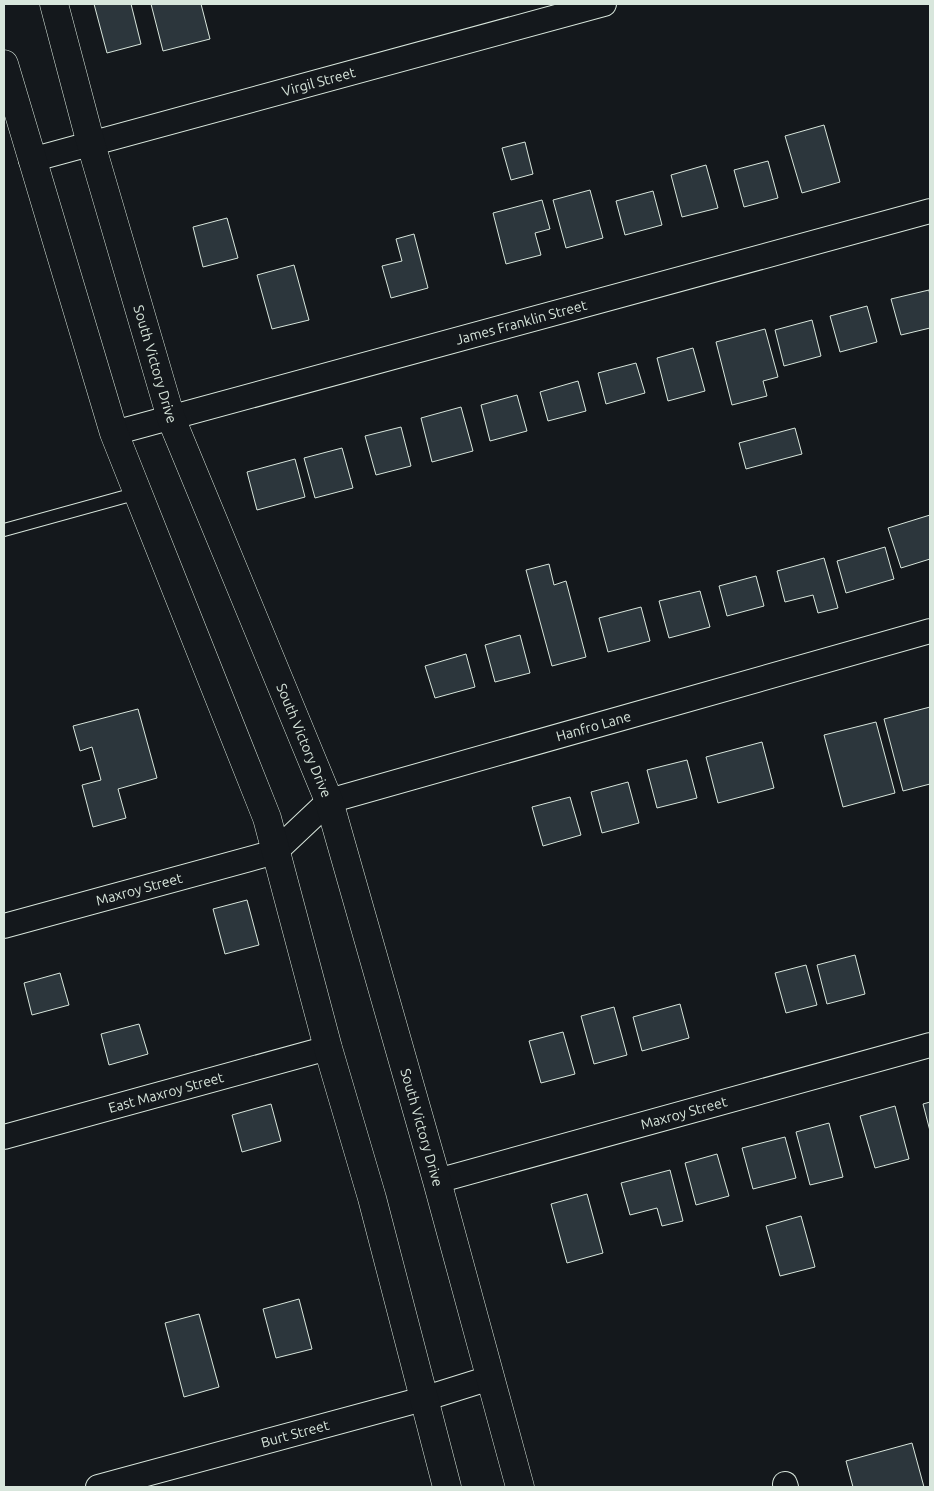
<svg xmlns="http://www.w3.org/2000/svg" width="934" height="1491" viewBox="0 0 934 1491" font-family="Ubuntu,sans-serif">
  <rect width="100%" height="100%" fill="#14181c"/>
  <!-- building -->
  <g fill="#2c363c" stroke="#d8e6dc">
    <path d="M94,4H131L141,44L107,53Z"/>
    <path d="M151,4H201L210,39L163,51Z"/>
    <path d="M824,125L840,182L802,193L785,136Z"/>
    <path d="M525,142L533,174L511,180L502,148Z"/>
    <path d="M768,161L778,198L744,207L734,170Z"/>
    <path d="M706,165L718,208L682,217L671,175Z"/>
    <path d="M590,190L603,238L566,248L553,200Z"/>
    <path d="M653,191L662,225L625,235L616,201Z"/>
    <path d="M542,200L550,229L535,233L541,255L506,264L493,213Z"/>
    <path d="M227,218L238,258L203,267L193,227Z"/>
    <path d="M414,234L428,288L391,298L382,266L402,261L396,239Z"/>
    <path d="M294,265L309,320L272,329L257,275Z"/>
    <path d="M929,290L930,296V328L901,335L891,299Z"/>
    <path d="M867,306L877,342L840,352L830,316Z"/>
    <path d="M812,320L821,356L784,366L775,330Z"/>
    <path d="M765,329L778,377L763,381L767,396L732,405L716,342Z"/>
    <path d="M693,348L705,391L668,401L657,358Z"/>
    <path d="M636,363L645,393L606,404L598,373Z"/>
    <path d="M578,381L586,411L548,421L540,392Z"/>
    <path d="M517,395L527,431L490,441L481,405Z"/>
    <path d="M461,407L473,451L432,462L421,418Z"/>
    <path d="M401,427L411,466L376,475L365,436Z"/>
    <path d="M795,428L802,454L746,469L739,443Z"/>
    <path d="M342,448L353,488L315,498L304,458Z"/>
    <path d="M295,459L305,497L257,510L247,472Z"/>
    <path d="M930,515V559L901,568L888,528Z"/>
    <path d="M885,547L894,579L846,593L837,561Z"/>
    <path d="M824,558L838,608L818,613L813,595L785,602L777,571Z"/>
    <path d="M549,564L554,585L566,581L586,657L552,666L526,570Z"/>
    <path d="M756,576L764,606L727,616L719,586Z"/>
    <path d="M700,591L710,627L669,638L659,601Z"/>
    <path d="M641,607L650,641L608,652L599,618Z"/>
    <path d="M520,635L530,673L495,682L485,645Z"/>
    <path d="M466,654L475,687L435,698L425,666Z"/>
    <path d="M930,707V784L903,791L884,719Z"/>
    <path d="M138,709L157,778L118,789L126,818L93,827L82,785L101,780L92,747L80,751L73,726Z"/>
    <path d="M876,722L895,793L843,807L824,735Z"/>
    <path d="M762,742L774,788L718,803L706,757Z"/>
    <path d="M687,760L697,798L657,808L647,770Z"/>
    <path d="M628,782L639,823L602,833L591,792Z"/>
    <path d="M570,797L581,835L543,846L532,807Z"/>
    <path d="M247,900L259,945L225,954L213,909Z"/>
    <path d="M855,955L865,994L827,1004L817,965Z"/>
    <path d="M806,965L817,1005L786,1013L775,973Z"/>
    <path d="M60,973L69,1005L32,1015L24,983Z"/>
    <path d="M680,1004L689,1038L642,1051L633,1017Z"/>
    <path d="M614,1007L627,1055L594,1064L581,1016Z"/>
    <path d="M139,1024L148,1054L109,1065L101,1034Z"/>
    <path d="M563,1032L575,1074L541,1083L529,1041Z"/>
    <path d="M930,1102V1131L923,1104Z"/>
    <path d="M271,1104L281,1141L242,1152L232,1115Z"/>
    <path d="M895,1106L909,1159L875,1168L860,1116Z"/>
    <path d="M829,1123L843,1177L810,1185L796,1132Z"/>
    <path d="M785,1137L796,1178L753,1189L742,1148Z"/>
    <path d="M717,1154L729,1196L696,1205L685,1163Z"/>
    <path d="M670,1170L683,1221L662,1226L657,1208L630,1215L621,1183Z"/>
    <path d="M587,1194L603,1253L567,1263L551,1204Z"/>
    <path d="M801,1216L815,1267L780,1276L766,1226Z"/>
    <path d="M299,1299L312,1349L276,1358L263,1309Z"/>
    <path d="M199,1314L219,1387L184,1397L165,1323Z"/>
    <path d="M912,1443L924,1487H853L846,1461Z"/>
  </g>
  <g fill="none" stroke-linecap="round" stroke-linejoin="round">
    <!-- lane casing -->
    <g stroke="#d8e6dc" stroke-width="14">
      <path id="lane" d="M4,530L138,493"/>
    </g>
    <!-- street casing -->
    <g stroke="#d8e6dc" stroke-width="26">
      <g id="street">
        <path id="s1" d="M31,160L604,4"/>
        <path id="s2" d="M114,433L930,211"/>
        <path id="s3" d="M4,926L275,852L329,801L930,631"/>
        <path id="s4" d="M4,1137L328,1048"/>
        <path id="s5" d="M437,1181L930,1045"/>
        <path d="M785,1484L786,1487"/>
        <path id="s6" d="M98,1487L423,1399L490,1378"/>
      </g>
    </g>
    <!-- secondary casing -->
    <g stroke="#d8e6dc" stroke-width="29">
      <g id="secondary">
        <path id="s7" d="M54,4L91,144L171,418L329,801L437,1181L520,1487"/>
        <path d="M4,64L114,433L267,818L328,1048L372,1198L447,1487"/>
      </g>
    </g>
    <!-- lane -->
    <use href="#lane" stroke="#14181c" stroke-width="12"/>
    <!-- street -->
    <use href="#street" stroke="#14181c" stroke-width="24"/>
    <!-- secondary -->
    <use href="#secondary" stroke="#14181c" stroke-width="28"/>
  </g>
  <g text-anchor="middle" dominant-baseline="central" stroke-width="4" stroke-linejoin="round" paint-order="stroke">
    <!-- street labels -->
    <g font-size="14" fill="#d8e6dc" stroke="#14181c">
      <text stroke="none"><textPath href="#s1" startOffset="298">Virgil Street</textPath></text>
      <text stroke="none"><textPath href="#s2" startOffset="422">James Franklin Street</textPath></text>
      <text stroke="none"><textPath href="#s7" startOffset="374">South Victory Drive</textPath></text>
      <text stroke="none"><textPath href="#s3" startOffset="630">Hanfro Lane</textPath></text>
      <text stroke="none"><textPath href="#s7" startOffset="779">South Victory Drive</textPath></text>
      <text stroke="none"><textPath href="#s3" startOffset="140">Maxroy Street</textPath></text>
      <text stroke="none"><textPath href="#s4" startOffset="168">East Maxroy Street</textPath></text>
      <text stroke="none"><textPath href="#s5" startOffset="256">Maxroy Street</textPath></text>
      <text stroke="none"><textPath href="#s7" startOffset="1184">South Victory Drive</textPath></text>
      <text stroke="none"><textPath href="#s6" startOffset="204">Burt Street</textPath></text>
    </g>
  </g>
  <!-- border -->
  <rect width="934" height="1491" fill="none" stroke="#d8e6dc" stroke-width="10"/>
</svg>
